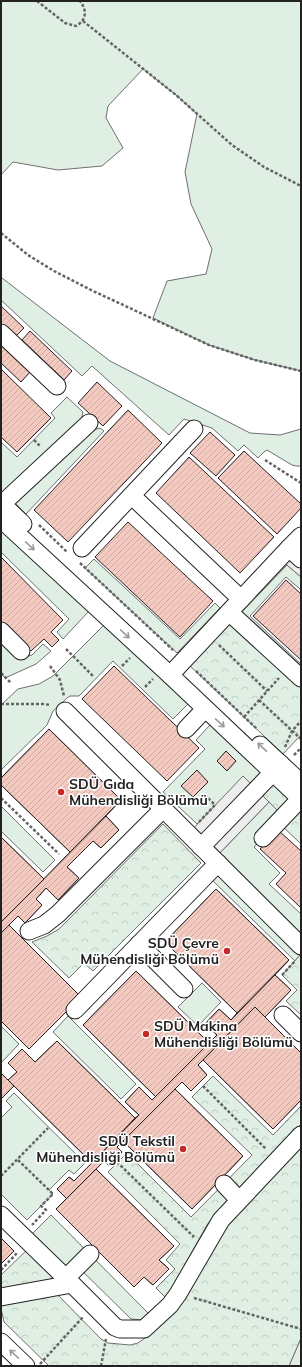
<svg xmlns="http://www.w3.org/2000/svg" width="302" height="1367" viewBox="0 0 302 1367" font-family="Mulish,sans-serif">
  <defs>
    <pattern id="forest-crowns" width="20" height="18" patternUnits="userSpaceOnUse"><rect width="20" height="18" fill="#e0efe3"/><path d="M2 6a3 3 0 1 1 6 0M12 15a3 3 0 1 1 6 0" fill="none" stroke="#c0cdc2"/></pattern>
    <pattern id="building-hatch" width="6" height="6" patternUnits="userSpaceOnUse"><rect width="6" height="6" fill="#f3c9c0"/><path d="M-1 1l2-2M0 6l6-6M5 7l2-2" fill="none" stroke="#d0aca5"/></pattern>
  </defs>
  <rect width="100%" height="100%" fill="#fff"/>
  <!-- green -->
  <g fill="#e0efe3" stroke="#6f6f6f">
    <path d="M1,1H301V371L255,360L209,345L153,318L167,281L206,274L212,249L191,204L185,172L197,114L176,95L143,69L108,106L106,118L123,148L102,166L58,170L13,162L1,175Z"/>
    <path d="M2,278L110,361L250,433L280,435L301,429V466H296L292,465L267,450L264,452L258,458L244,445L238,451L212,428L184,419L169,435L92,366L82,376L1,300V279Z"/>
    <path d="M67,397L83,412L81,421L4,493L1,491V442L17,457L55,418L51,413Z"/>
    <path d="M100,428L104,431L26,514L14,502L90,431Z"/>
    <path d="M1,529L89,611L63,639L57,632L69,619L1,552Z"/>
    <path d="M94,559L180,639L215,603L220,608L177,653L85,568Z"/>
    <path d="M287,565L301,577V590L286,577L250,616L301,664V672L239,615Z"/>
    <path d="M104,625L188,704L173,719L113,661L79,696H70L67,698L53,711L47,725L1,770V705L18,689L39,684L53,676Z"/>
    <path d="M1,638L22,658L32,655L43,644L51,651L36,664L5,678L1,673Z"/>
    <path d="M210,725L262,773L251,785L243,777L197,824L163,792L205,749L196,740Z"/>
    <path d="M269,802L283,816L254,847L280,873L269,884L301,914V954L295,961L212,880L219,854Z"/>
    <path d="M1,806L55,860L43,872L1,831Z"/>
    <path d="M202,983L221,1002L198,1026L178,1007Z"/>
    <path d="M68,1016L136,1084L121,1099L53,1032Z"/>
    <path d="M1,1026L19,1044L1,1063Z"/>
    <path d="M14,1093L85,1163L74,1174L69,1170L49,1190L53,1194L27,1220L1,1194V1118L12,1107L6,1101Z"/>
    <path d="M51,1215L149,1314L142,1320L131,1319L73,1262L65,1270L29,1237Z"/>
    <path d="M301,1338V1366H289Z"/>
  </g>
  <!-- forest -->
  <g fill="url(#forest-crowns)" stroke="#6f6f6f">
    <path d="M232,622L301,686V735L283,754L190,666Z"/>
    <path d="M272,783L301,810V844L278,822L283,816L262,795Z"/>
    <path d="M163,824L201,863L93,971L84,963L69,978L32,942L47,936L59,929Z"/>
    <path d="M301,954V1015L286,1001L297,990L282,975Z"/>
    <path d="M213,1076L273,1135L301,1106V1124L215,1214L207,1225L172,1288L165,1297L156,1288L175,1269L166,1260L180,1244L108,1172L127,1153L191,1217L252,1155L192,1097Z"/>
    <path d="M301,1146V1338L289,1366H49L4,1322L1,1308V1275L29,1248L54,1275L50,1280L54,1291L101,1339L108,1343L130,1345L138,1343L148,1336L179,1306L225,1225Z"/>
  </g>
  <!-- parking -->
  <g fill="#ededed" stroke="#6f6f6f">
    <path d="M280,558L301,559V577L287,565Z"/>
    <path d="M243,776L269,802L214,859L188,834Z"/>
  </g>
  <!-- building -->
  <g fill="url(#building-hatch)" stroke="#222">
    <path d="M1,306L24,328L15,337L1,324Z"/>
    <path d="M30,331L72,371L64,380L22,340Z"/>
    <path d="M1,343L31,371L21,382L1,363Z"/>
    <path d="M1,369L51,418L17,452L1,437Z"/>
    <path d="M97,382L122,406L103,426L78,403Z"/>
    <path d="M128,410L162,443L68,542L34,510Z"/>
    <path d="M210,432L235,455L216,476L190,453Z"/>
    <path d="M244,451L301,504V508L277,534L218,478Z"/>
    <path d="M189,457L274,537L240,573L156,493Z"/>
    <path d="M128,522L213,601L180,637L95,557Z"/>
    <path d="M1,557L63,620L51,632L59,640L52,647L44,639L31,651L1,621Z"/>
    <path d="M286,580L301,594V660L253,616Z"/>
    <path d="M114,666L199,748L167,781L82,699Z"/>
    <path d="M49,729L121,800L106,816L119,830L101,848L93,841L67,867L79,878L58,900L46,888L36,899L42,905L25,923L18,916L9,925L81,997L29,1049L1,1021V837L44,879L70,852L1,785V778Z"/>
    <path d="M49,729L121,800L70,852L1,785V778Z"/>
    <path d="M226,751L236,761L227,771L217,761Z"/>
    <path d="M197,770L208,782L193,797L181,786Z"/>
    <path d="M106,816L119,830L101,848L93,841L67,867L79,878L58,900L46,888L36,899L42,905L25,923L18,916L1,933V922Z"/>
    <path d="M278,830L301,851V908L276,884L286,873L260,849Z"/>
    <path d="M1,837L44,879L1,922Z"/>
    <path d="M216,889L289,960L275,975L291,990L265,1017L301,1053V1100L273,1129L203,1060L198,1065L207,1075L191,1091L182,1082L175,1089L243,1156L192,1209L123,1141L117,1147L122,1152L109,1166L104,1161L96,1169L174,1246L159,1260L169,1269L153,1285L144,1277L134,1287L56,1209L67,1199L57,1189L69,1177L74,1181L92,1163L14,1086L1,1099V1073L8,1080L17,1072L8,1063L22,1049L35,1062L57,1041L135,1118L139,1115L125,1102L139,1087L152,1100L156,1097L83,1025L136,971L209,1043L217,1035L205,1024L219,1009L231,1020L237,1013L165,942Z"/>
    <path d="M216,889L289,960L237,1013L165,942Z"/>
    <path d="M9,925L81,997L29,1049L1,1021V933Z"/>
    <path d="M9,925L81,997L29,1049L1,1021V933Z"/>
    <path d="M9,925L81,997L29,1049L1,1021V933Z"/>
    <path d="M136,971L209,1043L156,1097L83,1025Z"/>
    <path d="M275,975L291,990L265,1017L255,1007L198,1065L207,1075L191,1091L182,1082L117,1147L122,1152L109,1166L104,1161L67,1199L57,1189L69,1177L74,1181L139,1115L125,1102L139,1087L152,1100L217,1035L205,1024L219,1009L231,1020Z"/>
    <path d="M255,1007L301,1053V1100L273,1129L203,1060Z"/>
    <path d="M57,1041L135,1118L92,1163L8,1080L17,1072L8,1063L22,1049L35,1062Z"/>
    <path d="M1,1073L14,1086L1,1099Z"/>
    <path d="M175,1089L243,1156L192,1209L123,1141Z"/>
    <path d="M96,1169L174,1246L159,1260L169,1269L153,1285L144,1277L134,1287L56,1209Z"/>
    <path d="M1,1238L14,1251L1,1264Z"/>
  </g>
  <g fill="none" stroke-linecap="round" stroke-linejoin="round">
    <!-- minor casing -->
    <g stroke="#222" stroke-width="19">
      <g id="minor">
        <path d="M1,333L57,386"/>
        <path d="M132,496L241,599"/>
        <path d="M1,503L23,524"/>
        <path d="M2,504L89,423"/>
        <path d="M1,519L170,675L301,799"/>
        <path d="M82,548L194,429"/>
        <path d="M289,548L301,536"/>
        <path d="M229,612L301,678"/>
        <path d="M1,631L21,651"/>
        <path d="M170,675L289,548L301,559"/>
        <path d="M65,711L301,946"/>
        <path d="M186,729L205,709"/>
        <path d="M260,745L301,783"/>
        <path d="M263,838L300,799"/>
        <path d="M201,847L281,764"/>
        <path d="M29,931L44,925L58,914L163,809"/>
        <path d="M139,944L184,989"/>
        <path d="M75,1010L218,863"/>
        <path d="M283,1015L301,1033"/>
        <path d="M224,1184L239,1200"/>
        <path d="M1,1215L72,1284L1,1297"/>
        <path d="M66,1278L90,1254"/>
        <path d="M72,1284L115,1327L120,1329H144L170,1305L178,1294L221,1220L301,1135"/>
        <path d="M1,1342L26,1366"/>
      </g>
    </g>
    <!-- path -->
    <g stroke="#646464" stroke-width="2.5" stroke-dasharray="3 2" stroke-linecap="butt">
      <path d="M37,1L65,23L76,26C87,20 87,10 80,1"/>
      <path d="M83,21L176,95L232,145L264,167L301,186"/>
      <path d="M1,233L28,255L54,271L91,290L209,345L255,360L301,371"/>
      <path d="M34,440L41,447"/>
      <path d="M265,460L301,483"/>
      <path d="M39,525L67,552"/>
      <path d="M80,563L173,650"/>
      <path d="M219,645L267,691"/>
      <path d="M66,649L93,676"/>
      <path d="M50,666L60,680L64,696"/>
      <path d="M122,666L130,658"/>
      <path d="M196,671L257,729"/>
      <path d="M1,673L11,683"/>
      <path d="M145,687L153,679"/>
      <path d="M259,700L301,739"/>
      <path d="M1,704H43L51,705"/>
      <path d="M244,717L279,678"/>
      <path d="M285,747L292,731L301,721"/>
      <path d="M294,755L301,748"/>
      <path d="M1,798L59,854"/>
      <path d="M199,822L215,805L204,794"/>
      <path d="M282,975L295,961"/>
      <path d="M203,1086L266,1149"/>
      <path d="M18,1160L53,1194L41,1206L46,1210L32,1225"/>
      <path d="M117,1162L194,1237"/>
      <path d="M1,1176L48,1128"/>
      <path d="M1,1270L17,1253"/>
      <path d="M194,1298L301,1329"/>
      <path d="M40,1364L83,1317"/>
      <path d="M101,1366L106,1339"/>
    </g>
    <!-- minor -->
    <use href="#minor" stroke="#fff" stroke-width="17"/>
  </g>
  <!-- one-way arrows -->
  <defs><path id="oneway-shaft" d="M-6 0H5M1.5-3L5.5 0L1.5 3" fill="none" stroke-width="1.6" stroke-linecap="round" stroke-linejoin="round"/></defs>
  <g stroke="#9c9c9c">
    <use href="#oneway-shaft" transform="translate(30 546) rotate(43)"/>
    <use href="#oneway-shaft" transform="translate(125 634) rotate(43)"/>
    <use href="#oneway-shaft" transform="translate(220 723) rotate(43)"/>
    <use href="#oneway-shaft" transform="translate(262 747) rotate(-137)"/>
    <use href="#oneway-shaft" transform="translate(14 1354) rotate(-136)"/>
  </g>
  <!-- markers -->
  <g fill="#c62828" stroke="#fff" stroke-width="1.5">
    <circle cx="61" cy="792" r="4"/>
    <circle cx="227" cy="951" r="4"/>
    <circle cx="146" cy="1034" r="4"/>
    <circle cx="183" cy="1149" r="4"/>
  </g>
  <g text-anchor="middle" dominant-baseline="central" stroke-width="3" stroke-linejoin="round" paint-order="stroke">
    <!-- poi labels -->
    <g font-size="14" font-weight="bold" fill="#222" stroke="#fff" text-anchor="start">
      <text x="69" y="784">SDÜ Gıda<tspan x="69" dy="16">Mühendisliği Bölümü</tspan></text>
      <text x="219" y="943" text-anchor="end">SDÜ Çevre<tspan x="219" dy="16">Mühendisliği Bölümü</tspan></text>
      <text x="154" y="1026">SDÜ Makina<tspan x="154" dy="16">Mühendisliği Bölümü</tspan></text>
      <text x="175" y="1141" text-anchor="end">SDÜ Tekstil<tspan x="175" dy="16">Mühendisliği Bölümü</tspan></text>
    </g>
  </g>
  <!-- border -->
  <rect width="302" height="1367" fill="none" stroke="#222222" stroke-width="4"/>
</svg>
